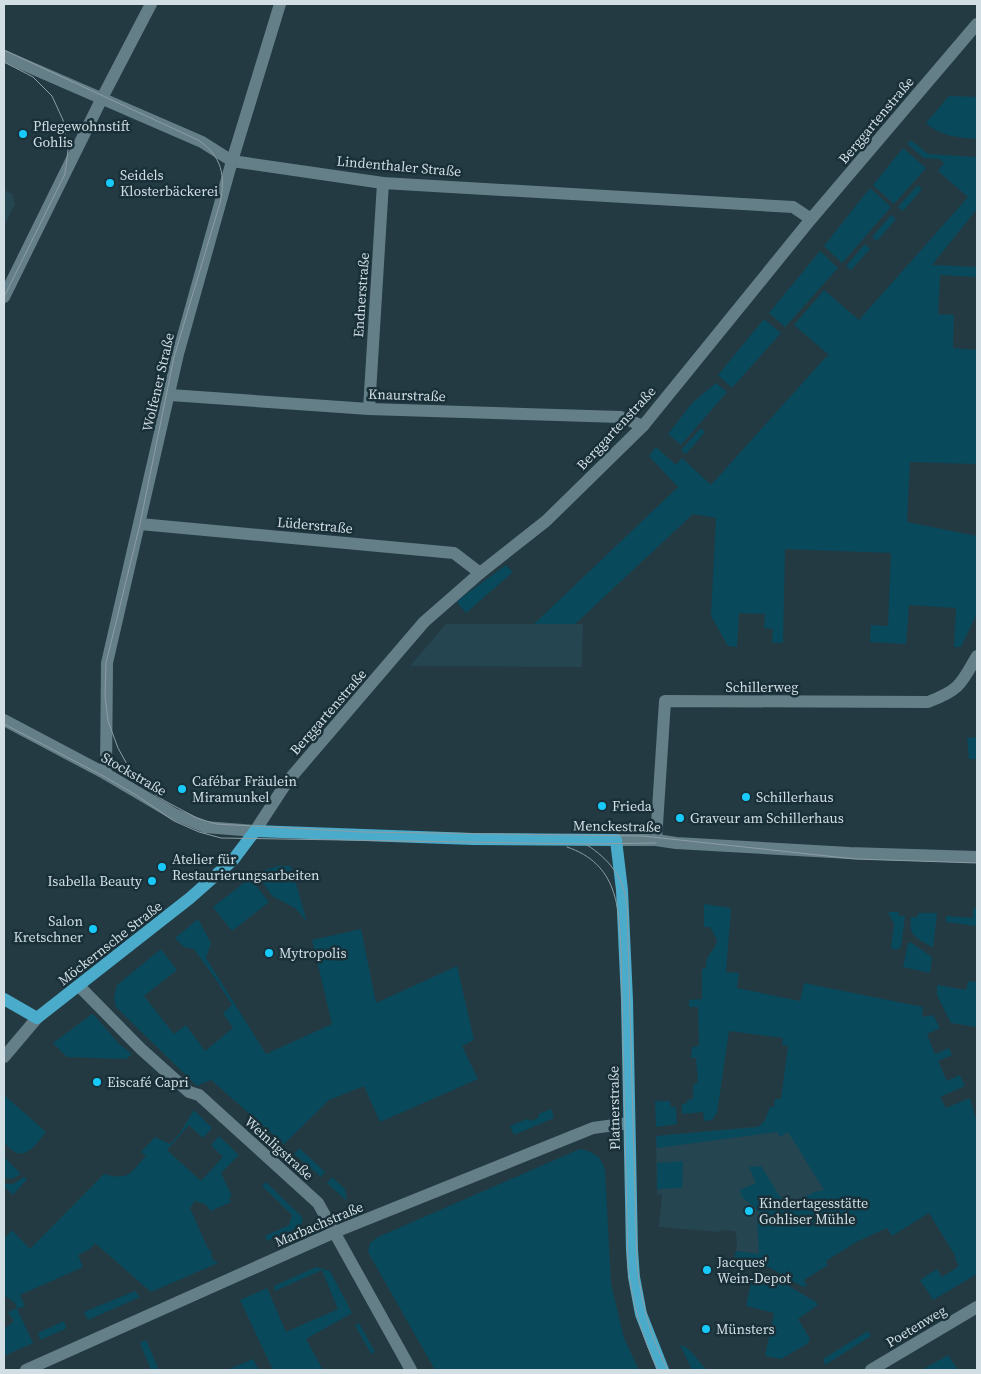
<svg xmlns="http://www.w3.org/2000/svg" width="981" height="1374" viewBox="0 0 981 1374" font-family="'Source Serif 4',serif">
  <rect width="100%" height="100%" fill="#233a43"/>
  <!-- built -->
  <g fill="#254551">
    <path d="M4,190L12,194L15,204L4,226Z"/>
    <path d="M446,624H583L582,667L410,666Z"/>
    <path d="M784,1124L856,1242L818,1265L736,1251L737,1241L735,1231L721,1230L720,1232L659,1227L662,1194L657,1195L656,1136Z"/>
  </g>
  <!-- green -->
  <g fill="#09495c">
    <path d="M949,96L977,97V139C957,137 942,137 926,123Z"/>
    <path d="M911,140L928,154L977,157V209L932,265L977,267V277L940,275L938,314L954,315L953,348L977,350V464L910,462L907,522L977,536V613L961,647H954L956,608L909,605L906,644L870,642L871,625L888,626L891,553L785,549L783,643H772L773,629L764,628L765,614L739,613L737,647L728,646L711,616L716,518L693,514L575,624H534L678,487L649,456L656,447L676,465L682,458L711,485L825,358L829,355L794,325L824,290L859,320L968,197L938,171L944,163L940,159L924,158L907,144Z"/>
    <path d="M903,148L926,168L894,204L873,185Z"/>
    <path d="M918,185L922,189L903,211L898,207Z"/>
    <path d="M870,188L891,207L842,263L824,246Z"/>
    <path d="M891,215L896,219L877,241L872,237Z"/>
    <path d="M865,244L870,249L851,270L846,266Z"/>
    <path d="M820,251L838,268L785,327L769,313Z"/>
    <path d="M764,319L781,333L732,388L718,375Z"/>
    <path d="M716,383L727,392L681,445L668,434L692,403Z"/>
    <path d="M701,428L705,432L686,454L681,450Z"/>
    <path d="M506,565L513,572L466,613L459,605L457,601Z"/>
    <path d="M977,737V759H969L967,738Z"/>
    <path d="M278,866H291L307,922L295,908L272,896L256,873Z"/>
    <path d="M250,878L269,902L232,931L213,907Z"/>
    <path d="M704,904L731,908L726,972L739,973L737,988L800,1001L804,983L923,1007L922,1017L933,1015L940,1028L927,1034L935,1054L949,1048L952,1055L938,1061L947,1081L960,1075L965,1086L940,1097L946,1108L970,1098L977,1123V1274L933,1300L920,1280L937,1269L942,1277L959,1266L955,1258L956,1257L929,1213L892,1236L887,1228L856,1242L826,1261L828,1265L804,1280L807,1286L803,1287L760,1262L734,1257L736,1251L759,1254L757,1218L760,1213L741,1196L740,1190L756,1183L749,1167L761,1166L787,1208L814,1192L824,1190L788,1132L780,1137L777,1132L657,1148L656,1136L758,1127L764,1122L770,1107H774L775,1099H781L788,1046L782,1045L783,1038L729,1031L717,1113L712,1120L704,1121L703,1112L682,1114V1104L687,1103V1100L693,1099V1084L698,1083L696,1058H691L692,1047L699,1046L698,1007H689V1000L702,999V969L706,968C706,951 715,953 717,940L710,927H704Z"/>
    <path d="M973,908H977V926L946,922V916L973,918Z"/>
    <path d="M888,912H899V916H905L901,947L896,950L891,948L894,924Z"/>
    <path d="M918,913H937L933,948C917,937 908,938 911,917H918Z"/>
    <path d="M198,919L211,943L206,958L266,1054L332,1024L312,940L361,929L376,1003L457,966L474,1040L462,1046L478,1079L380,1122L364,1086L329,1100L284,1144L211,1080L197,1086L116,1007L114,998L117,985L161,949L177,970L144,996L174,1034L186,1025L205,1051L233,1028L223,1013L232,1005L217,981L194,949L184,947L175,938Z"/>
    <path d="M910,942L932,957L930,973L903,967L908,943Z"/>
    <path d="M968,981L977,982V1027L951,1023L937,995V985L966,990Z"/>
    <path d="M92,1014L95,1016L119,1044L132,1054L126,1059L67,1057L53,1043Z"/>
    <path d="M4,1095L46,1132C40,1139 29,1157 17,1153C12,1151 8,1146 4,1142Z"/>
    <path d="M655,1101H670L671,1107H676L677,1124L656,1127Z"/>
    <path d="M551,1109L554,1118L514,1135L510,1126L527,1119L531,1121L538,1118L539,1114Z"/>
    <path d="M194,1110L212,1128L203,1138L189,1125L167,1150L201,1181L223,1157L211,1145L219,1136L239,1155L221,1173L232,1196L229,1197L231,1202L211,1211L205,1204L195,1201L190,1208L208,1249L211,1250L212,1259L218,1263L151,1292L95,1243L90,1249L78,1255L83,1267L20,1295L25,1306L17,1309L33,1343L4,1356V1329L14,1321L8,1312L17,1308L15,1303L4,1295V1274L6,1272L4,1270V1239L12,1230L30,1249L104,1174C129,1181 130,1173 146,1156L141,1152L155,1137L170,1144L180,1133Z"/>
    <path d="M299,1148L325,1172L321,1177L294,1154Z"/>
    <path d="M580,1149C594,1152 601,1156 605,1170L611,1284L624,1338L639,1370H435L368,1252L370,1243L378,1237Z"/>
    <path d="M4,1157L21,1174L12,1179L4,1177Z"/>
    <path d="M683,1161L682,1188L657,1189V1163Z"/>
    <path d="M24,1177L27,1179L13,1195L4,1186V1184H13Z"/>
    <path d="M332,1177L345,1189L347,1201L327,1183Z"/>
    <path d="M266,1182L303,1218L301,1227L267,1241L265,1236L289,1225L292,1215L262,1186Z"/>
    <path d="M316,1267L330,1271L352,1313L306,1339L323,1370H273L240,1300L267,1288L286,1332L338,1309L322,1270L275,1291L274,1286Z"/>
    <path d="M753,1273L773,1277L816,1302L818,1305L798,1319L810,1339L807,1344L781,1359L765,1356L774,1313L746,1306Z"/>
    <path d="M135,1291L140,1297L88,1320L84,1312Z"/>
    <path d="M64,1321L66,1327L65,1329L40,1340L38,1333Z"/>
    <path d="M359,1323L375,1352L371,1354L355,1325Z"/>
    <path d="M868,1331L871,1336L825,1365L823,1359Z"/>
    <path d="M146,1340L159,1370H151L140,1343Z"/>
    <path d="M680,1345C692,1348 698,1362 707,1370H692Z"/>
    <path d="M948,1355L958,1370H922Z"/>
    <path d="M253,1359L259,1370H227Z"/>
  </g>
  <g fill="none" stroke-linecap="round" stroke-linejoin="round">
    <!-- minor -->
    <g stroke="#657f89" stroke-width="12">
      <path d="M4,56L202,142L232,161L383,183L793,207L811,219"/>
      <path d="M4,297L101,100L151,4"/>
      <path d="M170,395L369,409L621,417L643,426"/>
      <path d="M369,409L383,183"/>
      <path d="M140,524L454,553L480,573"/>
      <path d="M4,720L106,774L174,814L205,827L255,831L287,782L424,622L480,573L546,521L643,426L811,219L977,24"/>
      <path d="M106,774L107,663L178,354L232,161L280,4"/>
      <path d="M616,840H656L676,843L849,853L977,857"/>
      <path d="M656,840L665,701L928,702C960,690 961,684 977,656"/>
      <path d="M79,986L141,1049L189,1092L199,1095L318,1203L411,1370"/>
      <path d="M4,1057L37,1018"/>
      <path d="M26,1370L335,1232L593,1128L629,1123"/>
      <path d="M871,1370L977,1307"/>
    </g>
    <!-- major -->
    <path stroke="#4aabca" stroke-width="12" d="M4,999L37,1018L190,898L233,860L255,831L473,839L616,840L622,890L627,1000L632,1250L634,1277L641,1314L663,1370"/>
    <!-- tram -->
    <g stroke="#8c9da4" stroke-width="1">
      <path d="M4,50L198,140C222,156 226,176 220,203L174,357L140,524L106,663L105,695L108,721L118,748L133,775L151,792L165,801L197,818L216,824L363,832L643,836L855,859L977,863"/>
      <path d="M4,62L33,77L52,96L63,120L68,150L65,174L4,297"/>
      <path d="M4,724L105,777L136,795L174,821L199,832L221,838L587,844L656,843"/>
      <path d="M587,845C609,859 623,877 627,903L637,1264C641,1301 650,1337 668,1370"/>
      <path d="M567,847C618,864 619,907 621,952L628,1267C632,1303 642,1337 658,1370"/>
    </g>
  </g>
  <!-- markers -->
  <g fill="#18cafc" stroke="#193039" stroke-width="2">
    <circle cx="23" cy="134" r="5"/>
    <circle cx="110" cy="183" r="5"/>
    <circle cx="182" cy="789" r="5"/>
    <circle cx="746" cy="797" r="5"/>
    <circle cx="602" cy="806" r="5"/>
    <circle cx="680" cy="818" r="5"/>
    <circle cx="162" cy="867" r="5"/>
    <circle cx="152" cy="881" r="5"/>
    <circle cx="93" cy="929" r="5"/>
    <circle cx="269" cy="953" r="5"/>
    <circle cx="97" cy="1082" r="5"/>
    <circle cx="749" cy="1211" r="5"/>
    <circle cx="707" cy="1270" r="5"/>
    <circle cx="706" cy="1329" r="5"/>
  </g>
  <g text-anchor="middle" dominant-baseline="central" stroke-width="5" stroke-linejoin="round" paint-order="stroke">
    <!-- street labels -->
    <g font-size="14" fill="#d1dee4" stroke="#193039">
      <text transform="translate(876 120) rotate(-50)">Berggartenstraße</text>
      <text transform="translate(399 166) rotate(5)">Lindenthaler Straße</text>
      <text transform="translate(361 295) rotate(-86)">Endnerstraße</text>
      <text transform="translate(158 382) rotate(-77)">Wolfener Straße</text>
      <text transform="translate(407 395) rotate(2)">Knaurstraße</text>
      <text transform="translate(616 428) rotate(-47)">Berggartenstraße</text>
      <text transform="translate(315 525) rotate(5)">Lüderstraße</text>
      <text x="762" y="687">Schillerweg</text>
      <text transform="translate(328 712) rotate(-49)">Berggartenstraße</text>
      <text transform="translate(134 774) rotate(30)">Stockstraße</text>
      <text transform="translate(617 826) rotate(1)">Menckestraße</text>
      <text transform="translate(110 943) rotate(-38)">Möckernsche Straße</text>
      <text transform="translate(614 1108) rotate(-91)">Platnerstraße</text>
      <text transform="translate(279 1148) rotate(42)">Weinligstraße</text>
      <text transform="translate(319 1224) rotate(-23)">Marbachstraße</text>
      <text transform="translate(916 1326) rotate(-31)">Poetenweg</text>
    </g>
    <!-- poi labels -->
    <g font-size="14" fill="#d1dee4" stroke="#193039" text-anchor="start">
      <text x="33" y="126">Pflegewohnstift<tspan x="33" dy="16">Gohlis</tspan></text>
      <text x="120" y="175">Seidels<tspan x="120" dy="16">Klosterbäckerei</tspan></text>
      <text x="192" y="781">Cafébar Fräulein<tspan x="192" dy="16">Miramunkel</tspan></text>
      <text x="756" y="797">Schillerhaus</text>
      <text x="612" y="806">Frieda</text>
      <text x="690" y="818">Graveur am Schillerhaus</text>
      <text x="172" y="859">Atelier für<tspan x="172" dy="16">Restaurierungsarbeiten</tspan></text>
      <text x="142" y="881" text-anchor="end">Isabella Beauty</text>
      <text x="83" y="921" text-anchor="end">Salon<tspan x="83" dy="16">Kretschner</tspan></text>
      <text x="279" y="953">Mytropolis</text>
      <text x="107" y="1082">Eiscafé Capri</text>
      <text x="759" y="1203">Kindertagesstätte<tspan x="759" dy="16">Gohliser Mühle</tspan></text>
      <text x="717" y="1262">Jacques'<tspan x="717" dy="16">Wein-Depot</tspan></text>
      <text x="716" y="1329">Münsters</text>
    </g>
  </g>
  <!-- border -->
  <rect width="981" height="1374" fill="none" stroke="#d1dee4" stroke-width="10"/>
</svg>
